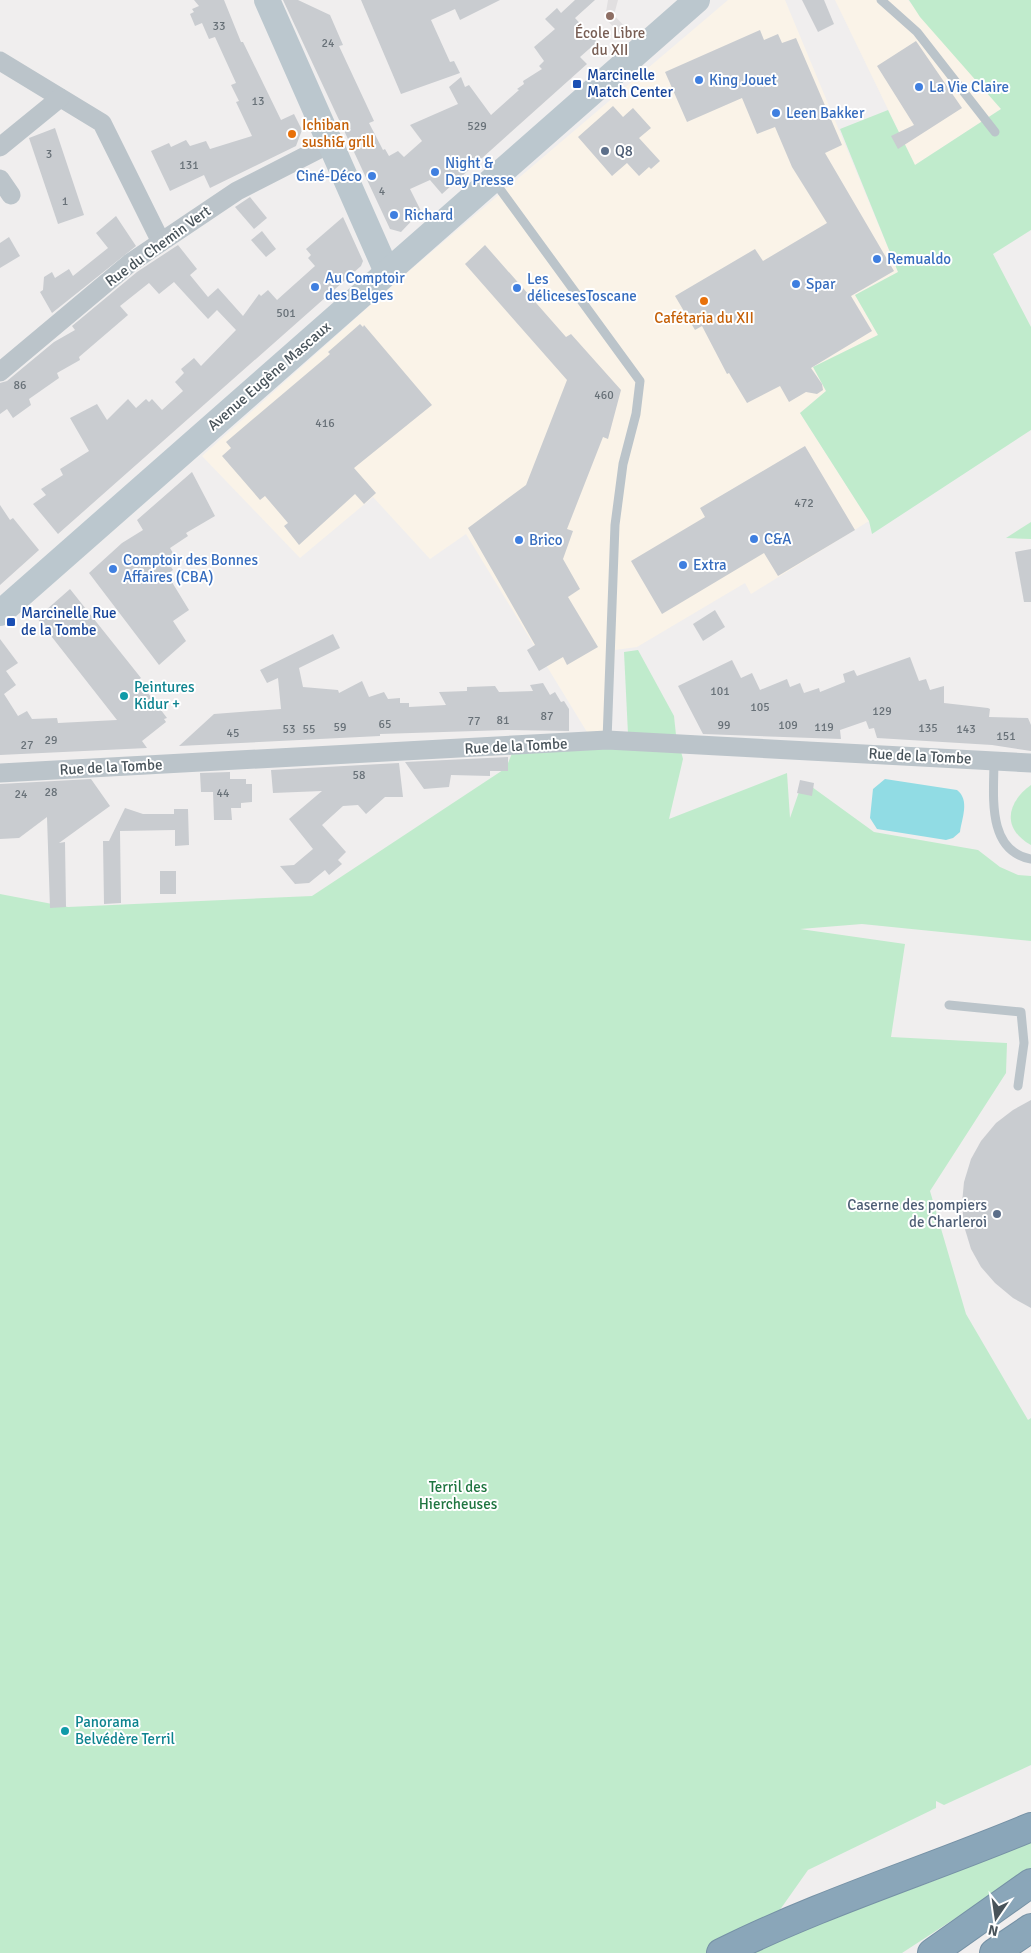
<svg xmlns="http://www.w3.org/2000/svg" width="1031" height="1953" viewBox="0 0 1031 1953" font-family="Signika,sans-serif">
  <rect width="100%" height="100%" fill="#f0eeee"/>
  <!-- commercial -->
  <g fill="#faf3e8">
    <path d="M728,0H785L898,272L855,295L878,335L813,367L826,391L800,413L869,521L751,594L745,583L637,647L615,650L608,734L590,737L466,534L430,559L373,497L300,558L202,456L395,283Z"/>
    <path d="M835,0H908L1001,109L915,165Z"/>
  </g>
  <!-- education -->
  <path fill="#e1dfe0" d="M608,0H618L614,15L626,28L620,34L605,18Z"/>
  <!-- green -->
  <g fill="#c0ebcc">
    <path d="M909,0H1031V230L993,254L1031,327V430L872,534L869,521L800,413L826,391L813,367L878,335L855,295L898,272L840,129L888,110L915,165L1001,109L920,17Z"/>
    <path d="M1031,522V539L1006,538Z"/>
    <path d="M638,650L674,716L676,735L628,734L624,652Z"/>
    <path d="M679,744L683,759L669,819L787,773L790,818L800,789L812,787L874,832L978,850L1000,867L1018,875L1031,876V941L862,924L800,929L905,944L891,1037L1007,1043L1006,1073L930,1191L966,1314L1028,1420L1031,1418V1765L944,1805L936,1801V1808L808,1870L765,1931L721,1953H0V894L68,907L312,896L506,768L515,746Z"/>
    <path d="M1031,785V845C1002,829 1006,803 1031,785Z"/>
    <path d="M1031,1842V1869L902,1953H744L772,1938L923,1885Z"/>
  </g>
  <!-- water -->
  <path fill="#91dce4" d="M885,779L957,790C970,800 962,818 960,832L953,838L946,840L877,829L870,818L873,789Z"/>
  <!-- building -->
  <g fill="#c9ccd0">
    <path d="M194,0H224L241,42H243L281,120L294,114L302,130L296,146L210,188L204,175L170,191L151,151L169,143L171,147L186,140L190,146L206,141L210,149L252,136L236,102L239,101L231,85L236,83L215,37L209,39L202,23L195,26L190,14L194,12L192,9L199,6Z"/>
    <path d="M283,0H298L330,15L343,45L339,46L374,121L369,123L383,150L385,149L389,156L398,151L404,157L422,141L410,125L458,104L449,87L461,77L465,87L469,85L491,115L519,90L517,89L524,84L523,81L542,69L539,66L544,61L534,47L555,29L545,19L557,8L561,13L575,0H595L575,18L597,42L580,57L587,64L442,194L430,180L410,189L421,211L401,232L390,229Z"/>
    <path d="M361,0H500L460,20L455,9L431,20L450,62L454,61L460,73L401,94Z"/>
    <path d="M802,0H824L834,24L818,32Z"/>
    <path d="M760,30L764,40L778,34L782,43L796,38L842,145L825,153L894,271L851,296L872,331L811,368L822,384L823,390L817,394L806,392L789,402L780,386L747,403L729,373L727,374L702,326L695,330L675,296L755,249L763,261L827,223L792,167L775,127L757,134L742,98L687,122L665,72Z"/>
    <path d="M916,41L962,108L898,149L891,136L914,125L877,66Z"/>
    <path d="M613,106L623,117L633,108L651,128L639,138L660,161L651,169L649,167L639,176L627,163L612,176L578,137Z"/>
    <path d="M55,128L84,215L58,224L29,138Z"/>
    <path d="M250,197L267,218L254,229L235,207Z"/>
    <path d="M116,216L136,246L52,313L40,292L43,290L44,277L52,272L55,278L69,269L73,276L108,248L96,233Z"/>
    <path d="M343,217L363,261L361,266L58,534L33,504L46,495L41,489L63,475L60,469L89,451L70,418L97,404L107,420L128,399L136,408L146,399L149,402L152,399L162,410L183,391L175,382L184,373L181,369L194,358L201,366L236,330L217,310L208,319L174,282L159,294L149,283L120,306L128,315L79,357L80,360L57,373L59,378L29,399L31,405L13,418L7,409L0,414V383L7,381L54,342L75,330L72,326L137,272L178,245L197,269L190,275L208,297L218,288L243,316L259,294L261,296L268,290L277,300L315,266L308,258L311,255L306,249Z"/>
    <path d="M262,231L276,249L266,257L251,240Z"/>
    <path d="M9,237L20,256L0,268V243Z"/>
    <path d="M485,245L566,337L571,334L621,390L608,439L603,437L567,529L573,531L563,559L580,589L568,597L598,647L567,665L563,657L539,671L527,650L535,645L468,528L526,485L567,380L465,264Z"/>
    <path d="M360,324L363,327L364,325L432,405L354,468L376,493L364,504L355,494L299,545L284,526L288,523L265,496L260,500L222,456L231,448L226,442L330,354L328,352Z"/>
    <path d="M805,446L855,530L778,576L764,553L662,614L631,561L705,517L700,508Z"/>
    <path d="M192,472L215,516L186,533L188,536L170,548L173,553L166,559L173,570L167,574L189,610L173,621L186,641L159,665L89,573L122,543L143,530L137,520Z"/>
    <path d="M0,505L10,520L13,518L39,550L0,585Z"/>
    <path d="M1031,549V602H1024L1015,552Z"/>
    <path d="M70,589L141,678L138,680L167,718L164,719L166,722L142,741L147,748L0,755V639L18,663L6,671L16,685L4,694L18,716L27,711L32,719L57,718L58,723L117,720L37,618Z"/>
    <path d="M715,610L725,627L703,641L693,624Z"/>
    <path d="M333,634L340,648L299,668L303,687L338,690L339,693L362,681L369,697L384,692L388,699L400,698V703H409V707L446,705L439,692L467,691V687L495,686L499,692L533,691L530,685L543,683L550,695L555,692L561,702L564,701L569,709V731L507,730L380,734V736L179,746L214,714L281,709L278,678L267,683L260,670Z"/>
    <path d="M910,657L919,681L926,679L930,690L944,686V703L988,708L990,709L989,717L1028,718L1031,725V751L992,745L877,738L874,728L869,729L866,721L840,730L841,739L703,734L678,686L732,660L741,678L752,673L760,690L787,679L790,687L800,683L804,693L819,688L820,692L845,682L843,674L854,670L857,676Z"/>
    <path d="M508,757V771H490V776L451,775L449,787L424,789L405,762Z"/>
    <path d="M399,763L403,797H385L366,814L358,805L343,806L322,825L346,852L338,860L342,864L329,875L325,870L309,883L295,884L280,866L294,865L313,849L289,819L322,791L273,793L271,770Z"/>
    <path d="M230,772V779H246V784H252V802L241,803V808H231L232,820H214L213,792H201L200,773Z"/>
    <path d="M91,779L110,806L59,843L65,842L66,907L50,908L47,817L19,838L0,839V784Z"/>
    <path d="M800,780L814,783L812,796L797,793Z"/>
    <path d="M125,808L143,814H174V809H188L189,845L175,846V830L120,831L121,903L104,904L103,841H109Z"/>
    <rect x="160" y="871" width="16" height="23"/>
    <path d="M1031,1100V1308L1013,1298L995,1283L981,1267L971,1249L964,1226L962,1203L964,1182L971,1159L981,1141L996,1123L1013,1110Z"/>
  </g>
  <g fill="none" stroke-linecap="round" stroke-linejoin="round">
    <!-- highway casing -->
    <g stroke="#7591a5" stroke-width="30">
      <g id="highway">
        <path d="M721,1953C821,1903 928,1870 1031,1827"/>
        <path d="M932,1953L1031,1883"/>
        <path d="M994,1953L1031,1928"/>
      </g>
    </g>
    <!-- lane -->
    <g stroke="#bbc4ca" stroke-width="9">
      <path d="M881,0L917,32L995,132"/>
      <path d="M494,181L640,381L636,414L623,464L615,525L607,740"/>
      <path d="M994,760C994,794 986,851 1031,859"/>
      <path d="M949,1005L1021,1012L1024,1043L1018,1086"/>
    </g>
    <!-- street -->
    <g stroke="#bbc4ca" stroke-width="19">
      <path d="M0,61L102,123L161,242"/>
      <path d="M0,147L60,98"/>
      <path d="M0,179L11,195"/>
      <path d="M0,372L130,263L237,191L331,143"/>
      <path d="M0,773L607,740L1031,763"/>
    </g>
    <!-- secondary -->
    <g stroke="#bbc7ce" stroke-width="26">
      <path d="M267,0L387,272"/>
      <path d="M0,613L697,0"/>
    </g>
    <!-- highway -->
    <use href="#highway" stroke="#8aa6b9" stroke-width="28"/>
  </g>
  <!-- markers -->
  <circle fill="#8d6e63" stroke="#fff" stroke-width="2" cx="610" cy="16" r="5"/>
  <g fill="#3f7fe0" stroke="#fff" stroke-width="2">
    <circle cx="699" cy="80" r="5"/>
    <circle cx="919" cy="87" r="5"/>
    <circle cx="776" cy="113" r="5"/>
    <circle cx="435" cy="172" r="5"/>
    <circle cx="372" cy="176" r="5"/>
    <circle cx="394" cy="215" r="5"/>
    <circle cx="877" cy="259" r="5"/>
    <circle cx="796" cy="284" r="5"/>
    <circle cx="315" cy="287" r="5"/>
    <circle cx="517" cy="288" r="5"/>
    <circle cx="754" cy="539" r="5"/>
    <circle cx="519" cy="540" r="5"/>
    <circle cx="683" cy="565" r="5"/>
    <circle cx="113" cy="569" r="5"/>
  </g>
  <g fill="#1a4fb4" stroke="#fff" stroke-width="2">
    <rect x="572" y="79" width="10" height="10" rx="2.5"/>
    <rect x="6" y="617" width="10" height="10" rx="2.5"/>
  </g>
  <g fill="#e8710a" stroke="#fff" stroke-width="2">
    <circle cx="292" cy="134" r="5"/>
    <circle cx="704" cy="301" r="5"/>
  </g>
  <g fill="#5c6f8a" stroke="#fff" stroke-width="2">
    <circle cx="605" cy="151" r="5"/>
    <circle cx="997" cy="1214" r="5"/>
  </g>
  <g fill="#0f9aa8" stroke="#fff" stroke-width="2">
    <circle cx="124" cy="696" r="5"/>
    <circle cx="65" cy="1731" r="5"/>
  </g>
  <g text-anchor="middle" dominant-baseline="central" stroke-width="4" stroke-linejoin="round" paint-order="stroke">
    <!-- number labels -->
    <g font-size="12" fill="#687178">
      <text x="219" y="26">33</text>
      <text x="328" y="43">24</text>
      <text x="258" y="101">13</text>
      <text x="477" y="126">529</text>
      <text x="49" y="154">3</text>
      <text x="189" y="165">131</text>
      <text x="382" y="191">4</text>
      <text x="65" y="201">1</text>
      <text x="286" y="313">501</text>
      <text x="20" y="385">86</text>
      <text x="604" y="395">460</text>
      <text x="325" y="423">416</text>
      <text x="804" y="503">472</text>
      <text x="720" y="691">101</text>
      <text x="760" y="707">105</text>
      <text x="882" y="711">129</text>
      <text x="547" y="716">87</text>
      <text x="503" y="720">81</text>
      <text x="474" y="721">77</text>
      <text x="385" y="724">65</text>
      <text x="724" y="725">99</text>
      <text x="788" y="725">109</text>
      <text x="340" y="727">59</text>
      <text x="824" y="727">119</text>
      <text x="928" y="728">135</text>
      <text x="289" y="729">53</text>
      <text x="309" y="729">55</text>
      <text x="966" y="729">143</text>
      <text x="233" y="733">45</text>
      <text x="1006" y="736">151</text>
      <text x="51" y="740">29</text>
      <text x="27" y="745">27</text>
      <text x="359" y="775">58</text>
      <text x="51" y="792">28</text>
      <text x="223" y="793">44</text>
      <text x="21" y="794">24</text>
    </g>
    <!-- education labels -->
    <g font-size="15" fill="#785e54" stroke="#fff">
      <text x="610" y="33">École Libre<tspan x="610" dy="17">du XII</tspan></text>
    </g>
    <!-- transit labels -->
    <g font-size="15" fill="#164399" stroke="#fff" text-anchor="start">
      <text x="587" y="75">Marcinelle<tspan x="587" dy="17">Match Center</tspan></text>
      <text x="21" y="613">Marcinelle Rue<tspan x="21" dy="17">de la Tombe</tspan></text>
    </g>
    <!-- shop labels -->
    <g font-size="15" fill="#366cbe" stroke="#fff" text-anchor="start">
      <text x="709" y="80">King Jouet</text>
      <text x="929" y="87">La Vie Claire</text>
      <text x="786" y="113">Leen Bakker</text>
      <text x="445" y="163">Night &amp;<tspan x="445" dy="17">Day Presse</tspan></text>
      <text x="362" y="176" text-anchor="end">Ciné-Déco</text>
      <text x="404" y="215">Richard</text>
      <text x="887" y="259">Remualdo</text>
      <text x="325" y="278">Au Comptoir<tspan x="325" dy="17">des Belges</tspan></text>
      <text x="527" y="279">Les<tspan x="527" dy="17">délicesesToscane</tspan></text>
      <text x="806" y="284">Spar</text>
      <text x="764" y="539">C&amp;A</text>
      <text x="529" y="540">Brico</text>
      <text x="123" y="560">Comptoir des Bonnes<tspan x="123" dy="17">Affaires (CBA)</tspan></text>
      <text x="693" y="565">Extra</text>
    </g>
    <!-- food labels -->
    <g font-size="15" fill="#c56008" stroke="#fff" text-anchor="start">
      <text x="302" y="125">Ichiban<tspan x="302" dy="17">sushi&amp; grill</tspan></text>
      <text x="704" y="318" text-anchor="middle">Cafétaria du XII</text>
    </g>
    <!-- service labels -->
    <g font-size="15" fill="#4e5e75" stroke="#fff" text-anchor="start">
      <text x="615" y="151">Q8</text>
      <text x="987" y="1205" text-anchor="end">Caserne des pompiers<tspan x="987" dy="17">de Charleroi</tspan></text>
    </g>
    <!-- street labels -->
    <g font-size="15" fill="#48535a" stroke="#fff">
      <text transform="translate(158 246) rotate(-36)">Rue du Chemin Vert</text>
      <text transform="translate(269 376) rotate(-41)">Avenue Eugène Mascaux</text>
      <text transform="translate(516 746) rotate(-3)">Rue de la Tombe</text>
      <text transform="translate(920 756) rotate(3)">Rue de la Tombe</text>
      <text transform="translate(111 767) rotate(-3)">Rue de la Tombe</text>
    </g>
    <!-- culture labels -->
    <g font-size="15" fill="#0d838f" stroke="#fff" text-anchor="start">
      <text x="134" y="687">Peintures<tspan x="134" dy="17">Kidur +</tspan></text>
      <text x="75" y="1722">Panorama<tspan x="75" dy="17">Belvédère Terril</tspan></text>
    </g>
    <!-- park labels -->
    <g font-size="15" fill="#1f7540" stroke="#fff">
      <text x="458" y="1487">Terril des<tspan x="458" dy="17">Hiercheuses</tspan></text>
    </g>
  </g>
  <!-- north arrow -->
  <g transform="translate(996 1918) rotate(193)" stroke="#ffffff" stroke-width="4" paint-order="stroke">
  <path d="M0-4L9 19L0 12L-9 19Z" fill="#48535a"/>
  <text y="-8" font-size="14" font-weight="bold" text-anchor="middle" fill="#48535a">N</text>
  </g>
</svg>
